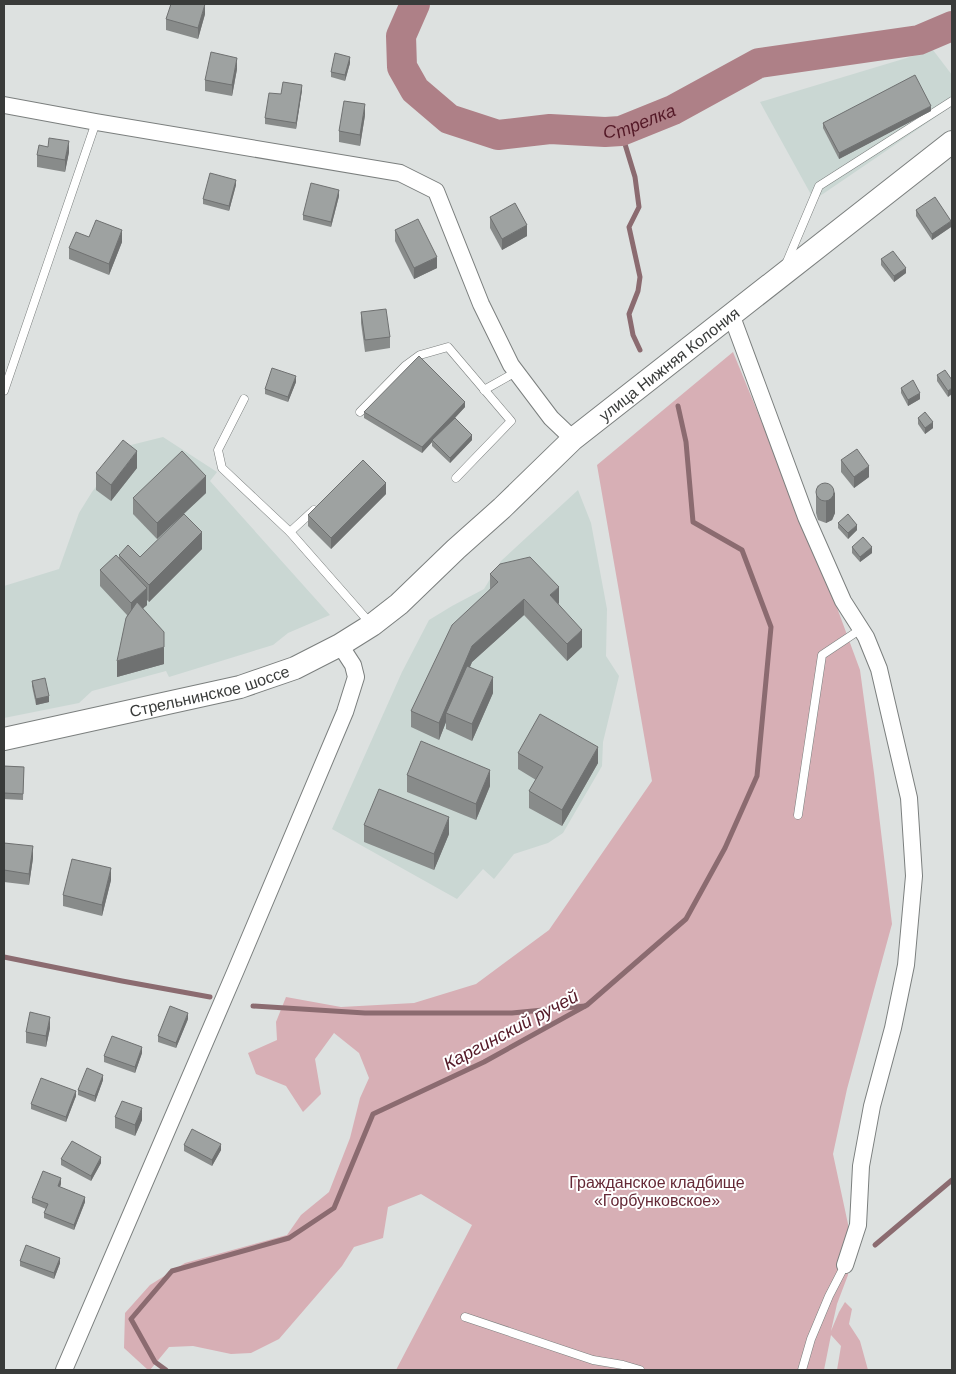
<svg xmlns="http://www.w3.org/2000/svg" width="956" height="1374" viewBox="0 0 956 1374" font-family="Arial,sans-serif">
  <rect width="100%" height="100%" fill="#dde1e0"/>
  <!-- built -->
  <g fill="#cad7d3">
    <path d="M933,50L952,75V106L814,200L760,102Z"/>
    <path d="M163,437L217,472L210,481L330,615L288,633L273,645L169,677L166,671L92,691L79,703L4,718V586L59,569L79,513L92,492L127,446Z"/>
    <path d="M578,490L591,523L607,609L606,656L619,676L603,742L602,766L563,833L548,843L514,854L494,879L483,869L457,899L332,829L402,672L429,620L452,606L484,589L501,561Z"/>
  </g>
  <!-- green -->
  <path fill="#d7afb5" d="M733,352L829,586L860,670L874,773L892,924L847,1089L833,1154L848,1224V1275L837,1304L831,1331L839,1312L845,1302L852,1309L849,1324L860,1341L868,1370H837L841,1346L831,1335L824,1370H396L472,1225L421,1194L388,1207L383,1238L354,1247L342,1266L279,1339L251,1353L231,1354L193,1346L169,1347L150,1370H148L124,1348L125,1313L150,1285L185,1263L287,1235L301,1215L329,1192L350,1138L360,1098L369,1078L359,1053L334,1033L315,1059L321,1094L303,1112L286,1086L256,1074L248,1053L277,1040L276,1022L286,997L341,1007L414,1003L476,984L549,930L652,781L597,465Z"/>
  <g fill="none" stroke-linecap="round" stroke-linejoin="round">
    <!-- stream -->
    <g stroke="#8b6b70" stroke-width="5">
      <path d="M621,131L635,177L639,207L629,227L640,277L638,291L629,314L633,335L640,350"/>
      <path d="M4,957L122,981L210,997"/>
      <path d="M253,1006L365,1013H512L585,1006"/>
      <path d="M875,1245L952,1180"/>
      <path d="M166,1370L155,1362L131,1319L172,1271L289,1238L334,1208L373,1114L484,1062L587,1005L686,919L725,848L757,776L771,627L742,550L693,522L686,442L678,406"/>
    </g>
    <!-- river -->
    <path stroke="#ae8087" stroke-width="30" id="s1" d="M415,4L401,36L402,67L415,90L449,119L498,135L550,129L605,132L621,131L673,110L759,63L919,40L952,26"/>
    <!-- lane casing -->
    <g stroke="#7b7f7e" stroke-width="9">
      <g id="lane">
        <path d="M786,264L819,186L952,101"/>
        <path d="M484,390L516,372"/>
        <path d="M4,391L96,122"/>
        <path d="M244,399L218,450L222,468L290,532L370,623"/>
        <path d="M360,412L405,366L420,355L448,347L511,421L456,478"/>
        <path d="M290,532L314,510"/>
        <path d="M798,815L822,655L861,629"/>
        <path d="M465,1317L593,1360L623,1365L640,1370"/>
        <path d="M802,1370L811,1339L829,1296L845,1265"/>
      </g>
    </g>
    <!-- street casing -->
    <g stroke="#7b7f7e" stroke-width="18">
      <g id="street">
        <path d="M4,105L96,122L400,173L436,191L481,304L511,365L551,418L573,439"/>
        <path d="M731,314L806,517L843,601L866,637L879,669L909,798L914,876L906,965L893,1028L872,1106L861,1166L858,1225L845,1265"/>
        <path d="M64,1370L236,970L345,712L356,677L353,665L340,645"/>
      </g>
    </g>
    <!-- secondary casing -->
    <g stroke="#7b7f7e" stroke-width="24">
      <g id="secondary">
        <path id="s2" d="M4,739L240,687L295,668L340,645L372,625L399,604L456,549L502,508L573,439L952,142"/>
      </g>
    </g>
    <!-- lane -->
    <use href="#lane" stroke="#fff" stroke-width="8"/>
    <!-- street -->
    <use href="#street" stroke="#fff" stroke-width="16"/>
    <!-- secondary -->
    <use href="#secondary" stroke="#fff" stroke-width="22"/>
  </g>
  <!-- wall -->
  <g fill="#888b8a">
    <path d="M205,14L198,39L166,30V19Z"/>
    <path d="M350,63L345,81L331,77V72Z"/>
    <path d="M237,69L232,96L205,91V80Z"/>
    <path d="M302,90L296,129L265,124V118L281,94Z"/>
    <path d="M931,111L839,159L823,128V123Z"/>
    <path d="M365,115L360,146L339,142V131Z"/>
    <path d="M69,152L65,172L37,167V155Z"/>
    <path d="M236,185L229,211L203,204V199Z"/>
    <path d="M339,196L331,227L303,220V215Z"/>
    <path d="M916,210L951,227L932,240L916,216Z"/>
    <path d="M490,217L527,236L502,250L490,228Z"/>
    <path d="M395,230L437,268L414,279L395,241Z"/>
    <path d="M89,237L122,242L109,275L69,259V248Z"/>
    <path d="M881,259L906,273L894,282L881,265Z"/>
    <path d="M361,312L390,337V348L365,352L361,323Z"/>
    <path d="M937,375L952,380L948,397L937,381Z"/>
    <path d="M296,382L288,402L265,394V389Z"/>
    <path d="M901,388L920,399L908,406L901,393Z"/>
    <path d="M465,407L455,418L472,440L450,463L432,446V442L422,453L364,418V412Z"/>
    <path d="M918,418L933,428L925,434L918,424Z"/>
    <path d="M841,460L869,477L854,488L841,472Z"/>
    <path d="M137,468L111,501L96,490V473Z"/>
    <path d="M818,485L835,513L832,520L826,523L818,520L816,513V492Z"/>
    <path d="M206,493L157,539L133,514V498Z"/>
    <path d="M386,494L331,549L308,526V515Z"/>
    <path d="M838,523L857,530L848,539L838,528Z"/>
    <path d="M852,547L872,553L860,562L852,553Z"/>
    <path d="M202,549L149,602L147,600V605L143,608L164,664L117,677L127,615L100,586V570L119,558V555L140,557Z"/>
    <path d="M490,574L559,603L558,604L582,647L567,661L524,615L472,662L470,667L493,693L472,741L446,729V722L439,740L411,727V711L490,589Z"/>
    <path d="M32,681L49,702L36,705L32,686Z"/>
    <path d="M518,753L598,763L562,826L529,808V791L536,780L518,769Z"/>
    <path d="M4,766L24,767L23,800L4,799Z"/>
    <path d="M407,775L490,786L476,820L407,792Z"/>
    <path d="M364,825L449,834L434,870L364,842Z"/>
    <path d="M4,843L33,858L29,885L4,882Z"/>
    <path d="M111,880L102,916L63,906V895Z"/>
    <path d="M188,1019L176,1048L158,1042V1036Z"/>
    <path d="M50,1028L46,1047L26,1043V1032Z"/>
    <path d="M142,1053L135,1073L104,1062V1056Z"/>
    <path d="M103,1080L95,1102L78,1095V1090Z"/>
    <path d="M76,1096L66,1122L31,1109V1104Z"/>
    <path d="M115,1117L142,1120L135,1136L115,1128Z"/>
    <path d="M184,1145L221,1150L212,1166L184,1151Z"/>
    <path d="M61,1159L101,1163L91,1181L61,1165Z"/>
    <path d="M61,1184L60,1187L85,1202L74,1230L44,1218V1213L46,1209L32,1203V1198Z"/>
    <path d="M20,1261L60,1263L54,1279L20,1266Z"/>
  </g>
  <!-- shaded-wall -->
  <g fill="#6f7171">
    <path d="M205,4V14L198,39V28Z"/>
    <path d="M350,57V63L345,81V75Z"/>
    <path d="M237,58V69L232,96V85Z"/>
    <path d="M302,85V90L296,129V123Z"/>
    <path d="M365,104V115L360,146V135Z"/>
    <path d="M931,106V111L839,159V153Z"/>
    <path d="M69,141V152L65,172V160Z"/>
    <path d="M5,176V188L4,192V181Z"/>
    <path d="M236,180V185L229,211V206Z"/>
    <path d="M339,190V196L331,227V222Z"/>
    <path d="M951,221V227L932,240V234Z"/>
    <path d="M527,225V236L502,250V239Z"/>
    <path d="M122,230V242L109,275V264Z"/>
    <path d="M437,257V268L414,279V268Z"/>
    <path d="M906,268V273L894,282V276Z"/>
    <path d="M296,376V382L288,402V397Z"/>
    <path d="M952,388V394L948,397V391Z"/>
    <path d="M920,393V399L908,406V400Z"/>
    <path d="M465,402V407L433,441L432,440V442L422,453V447Z"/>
    <path d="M933,422V428L925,434V428Z"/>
    <path d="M472,435V440L450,463V458Z"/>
    <path d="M137,451V468L111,501V485Z"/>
    <path d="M869,466V477L854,488V477Z"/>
    <path d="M206,476V493L157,539V523Z"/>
    <path d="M386,483V494L331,549V538Z"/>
    <path d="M835,492V513L832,520L826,523V501Z"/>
    <path d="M857,525V530L848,539V533Z"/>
    <path d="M202,532V549L149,602V585Z"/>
    <path d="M872,547V553L860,562V557Z"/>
    <path d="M559,587V603L550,612V595Z"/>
    <path d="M147,588V605L131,619V603Z"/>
    <path d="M524,599V615L472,662L449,714L446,713V722L439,740V723L472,646Z"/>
    <path d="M582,630V647L567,661V644Z"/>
    <path d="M164,647V664L117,677V661Z"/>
    <path d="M493,677V693L472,741V724Z"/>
    <path d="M49,696V702L36,705V699Z"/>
    <path d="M598,747V763L562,826V810Z"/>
    <path d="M490,770V786L476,820V804Z"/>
    <path d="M449,817V834L434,870V854Z"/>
    <path d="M33,846V858L29,885V874Z"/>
    <path d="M111,868V880L102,916V905Z"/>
    <path d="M188,1013V1019L176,1048V1043Z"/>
    <path d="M50,1017V1028L46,1047V1036Z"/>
    <path d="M142,1047V1053L135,1073V1067Z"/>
    <path d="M103,1075V1080L95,1102V1096Z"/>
    <path d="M76,1091V1096L66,1122V1117Z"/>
    <path d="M142,1108V1120L135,1136V1125Z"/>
    <path d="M221,1144V1150L212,1166V1160Z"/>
    <path d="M101,1157V1163L91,1181V1176Z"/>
    <path d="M61,1178V1184L58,1191V1186Z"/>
    <path d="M85,1197V1202L74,1230V1225Z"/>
    <path d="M60,1258V1263L54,1279V1273Z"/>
  </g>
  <!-- building -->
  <g fill="#9ea2a1" stroke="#6f7171">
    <path d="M171,4H205L198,28L166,19Z"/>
    <path d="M211,52L237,58L232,85L205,80Z"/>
    <path d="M335,53L350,57L345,75L331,72Z"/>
    <path d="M915,75L931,106L839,153L823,123Z"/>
    <path d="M283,82L302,85L296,123L265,118L269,93L281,94Z"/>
    <path d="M344,101L365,104L360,135L339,131Z"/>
    <path d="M49,138L69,141L65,160L37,155L39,145L48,147Z"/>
    <path d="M210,173L236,180L229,206L203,199Z"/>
    <path d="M311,183L339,190L331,222L303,215Z"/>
    <path d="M935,197L951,221L932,234L916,210Z"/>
    <path d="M515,203L527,225L502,239L490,217Z"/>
    <path d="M418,219L437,257L414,268L395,230Z"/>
    <path d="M96,220L122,230L109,264L69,248L76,232L89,237Z"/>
    <path d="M893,251L906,268L894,276L881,259Z"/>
    <path d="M386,309L390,337L365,340L361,312Z"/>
    <path d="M419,356L465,402L422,447L364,412Z"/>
    <path d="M272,368L296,376L288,397L265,389Z"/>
    <path d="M945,370L952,380V388L948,391L937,375Z"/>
    <path d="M913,380L920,393L908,400L901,388Z"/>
    <path d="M925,412L933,422L925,428L918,418Z"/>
    <path d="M455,418L472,435L450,458L432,440Z"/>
    <path d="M123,440L137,451L111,485L96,473Z"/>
    <path d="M857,449L869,466L854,477L841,460Z"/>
    <path d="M182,451L206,476L157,523L133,498Z"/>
    <path d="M363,460L386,483L331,538L308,515Z"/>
    <circle cx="825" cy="492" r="9"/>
    <path d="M184,514L202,532L149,585L119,555L128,545L140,557Z"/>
    <path d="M848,514L857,525L848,533L838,523Z"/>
    <path d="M863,537L872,547L860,557L852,547Z"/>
    <path d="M116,555L147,588L131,603L100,570Z"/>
    <path d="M530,557L559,587L550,595L582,630L567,644L524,599L472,646L439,723L411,711L452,625L498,582L490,574L500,564Z"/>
    <path d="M137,602L164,632V647L117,661L126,618Z"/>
    <path d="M467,666L493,677L472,724L446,713Z"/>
    <path d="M45,678L49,696L36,699L32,681Z"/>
    <path d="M540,714L598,747L562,810L529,791L543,767L518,753Z"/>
    <path d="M421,741L490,770L476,804L407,775Z"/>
    <path d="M4,766L24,767L23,794L4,793Z"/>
    <path d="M379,789L449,817L434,854L364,825Z"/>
    <path d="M4,843L33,846L29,874L4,870Z"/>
    <path d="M72,859L111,868L102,905L63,895Z"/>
    <path d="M170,1006L188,1013L176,1043L158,1036Z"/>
    <path d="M30,1012L50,1017L46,1036L26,1032Z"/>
    <path d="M112,1036L142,1047L135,1067L104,1056Z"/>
    <path d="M87,1068L103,1075L95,1096L78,1090Z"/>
    <path d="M41,1078L76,1091L66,1117L31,1104Z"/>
    <path d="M122,1101L142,1108L135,1125L115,1117Z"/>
    <path d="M192,1129L221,1144L212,1160L184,1145Z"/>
    <path d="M72,1141L101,1157L91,1176L61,1159Z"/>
    <path d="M43,1171L61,1178L58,1186L85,1197L74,1225L44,1213L48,1204L32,1198Z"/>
    <path d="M26,1245L60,1258L54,1273L20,1261Z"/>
  </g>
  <g text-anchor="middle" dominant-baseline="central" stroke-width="4" stroke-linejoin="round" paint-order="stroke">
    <!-- street labels -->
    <g font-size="16" fill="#393b3a" stroke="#fff">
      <text stroke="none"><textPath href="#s2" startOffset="784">улица Нижняя Колония</textPath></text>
      <text stroke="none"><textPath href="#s2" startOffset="211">Стрельнинское шоссе</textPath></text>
    </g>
    <!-- park labels -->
    <g font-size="16" fill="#652936" stroke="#fff">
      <text x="657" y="1182">Гражданское кладбище<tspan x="657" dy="18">«Горбунковское»</tspan></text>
    </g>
    <!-- water labels -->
    <g font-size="18" font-style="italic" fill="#541927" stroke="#fff">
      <text stroke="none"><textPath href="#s1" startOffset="332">Стрелка</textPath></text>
      <text transform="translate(511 1030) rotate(-28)">Каргинский ручей</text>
    </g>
  </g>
  <!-- border -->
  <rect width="956" height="1374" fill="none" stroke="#393b3a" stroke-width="10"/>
</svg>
